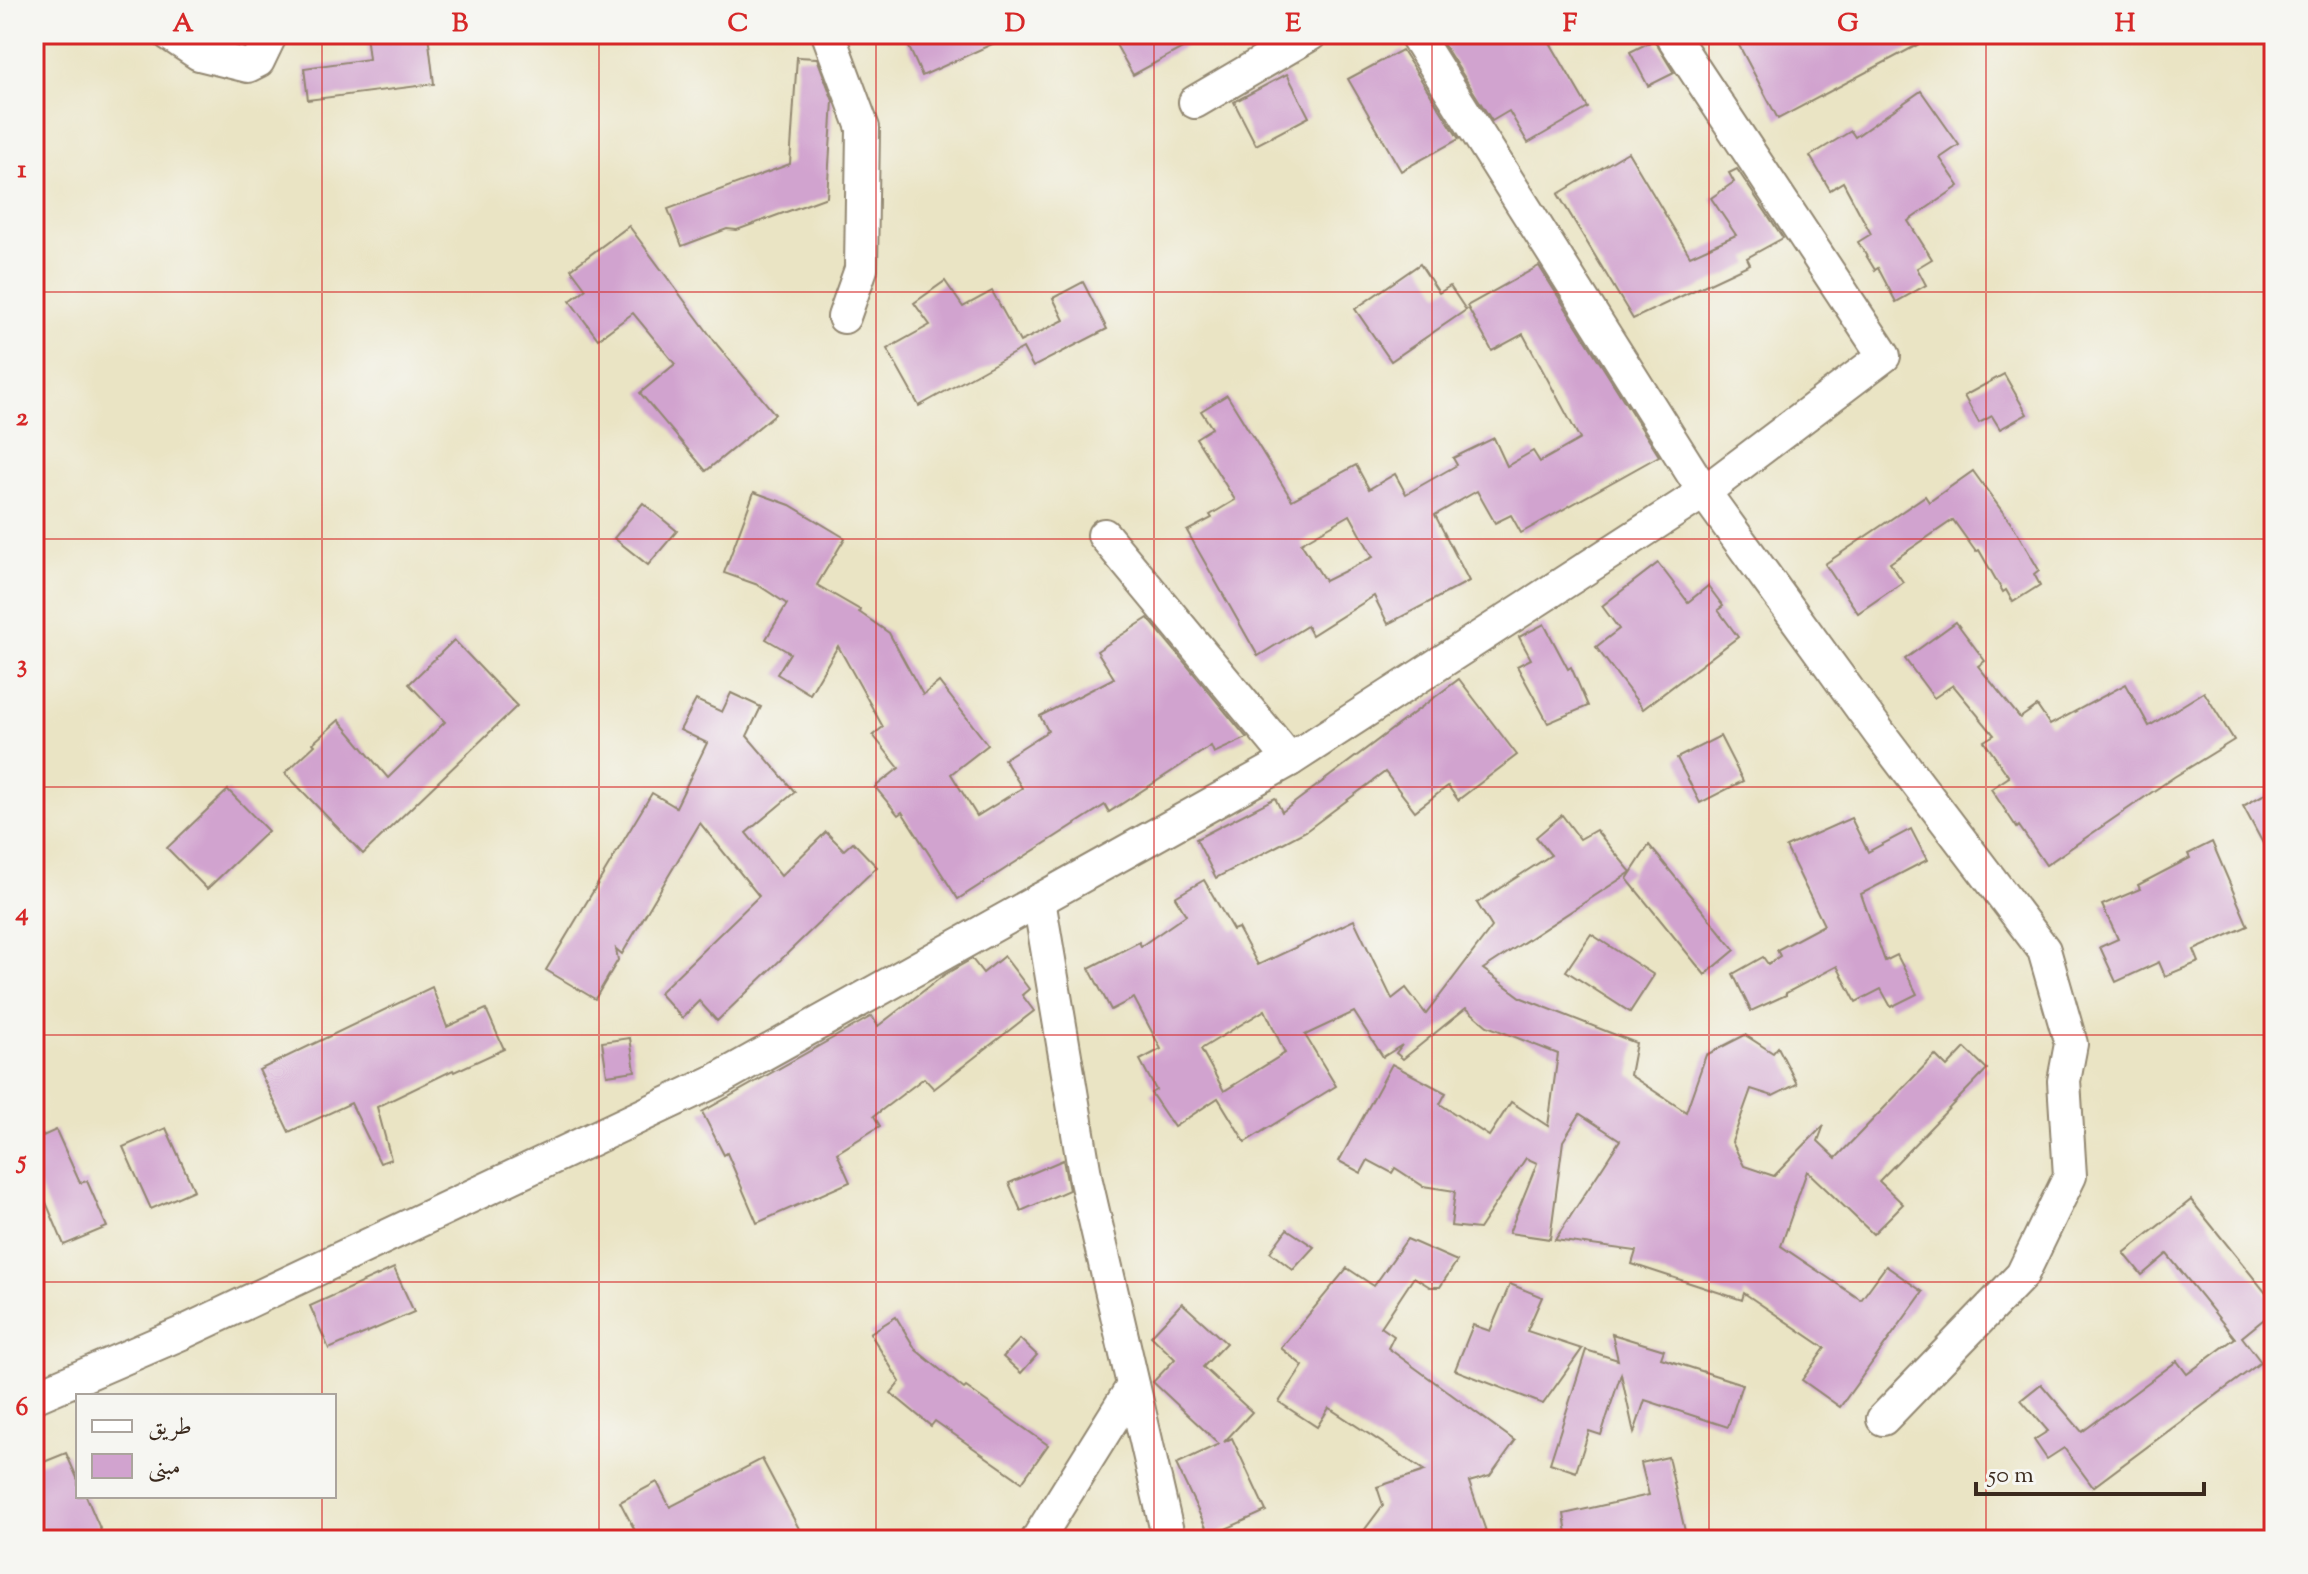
<svg xmlns="http://www.w3.org/2000/svg" width="2308" height="1574" viewBox="0 0 2308 1574" font-family="'Sorts Mill Goudy',Amiri,serif">
  <rect width="100%" height="100%" fill="#f6f6f2"/>
  <filter id="ink" filterUnits="userSpaceOnUse"><feTurbulence type="fractalNoise" baseFrequency=".0125" numOctaves="2"/><feDisplacementMap in="SourceGraphic" scale="16" xChannelSelector="R" yChannelSelector="G"/><feConvolveMatrix kernelMatrix="1 2 1 2 8 2 1 2 1" color-interpolation-filters="sRGB"/></filter>
  <filter id="wash" filterUnits="userSpaceOnUse"><feTurbulence type="fractalNoise" baseFrequency=".006" numOctaves="4" result="noise"/><feDisplacementMap in="SourceGraphic" scale="32" xChannelSelector="R" yChannelSelector="G"/><feGaussianBlur stdDeviation="1.8" result="paint"/><feColorMatrix in="noise" values="0 0 0 0 0 0 0 0 0 0 0 0 0 0 0 0 0 1.4 0 .05"/><feComposite in="paint" operator="in"/></filter>
  <g filter="url(#wash)">
    <rect width="100%" height="100%" fill="#eae4c4"/>
    <g id="blocks">
      <!-- building -->
      <g fill="#d1a3cf" fill-rule="evenodd">
        <path d="M366,34H428L434,84L308,100L304,68L369,59Z"/>
        <path d="M903,34H1014L922,76Z"/>
        <path d="M1110,34H1208L1133,75Z"/>
        <path d="M1437,34H1545L1588,108L1528,143L1509,111L1492,121Z"/>
        <path d="M1733,34H1938L1778,119Z"/>
        <path d="M1654,40L1674,73L1648,86L1630,52Z"/>
        <path d="M1402,50L1459,139L1401,171L1348,79Z"/>
        <path d="M797,57L817,58L833,101L827,197L737,230L727,229L682,246L668,209L790,164Z"/>
        <path d="M1287,74L1309,117L1256,145L1234,102Z"/>
        <path d="M1921,91L1959,145L1940,158L1959,186L1908,221L1932,259L1917,268L1926,285L1896,302L1878,268L1875,270L1858,242L1871,234L1843,182L1830,190L1810,156L1851,131L1855,137Z"/>
        <path d="M1628,152L1690,256L1736,235L1711,198L1734,182L1729,173L1737,169L1783,238L1747,258L1750,264L1633,319L1558,194Z"/>
        <path d="M629,226L718,346L775,414L706,471L640,393L675,364L633,313L598,339L570,301L586,289L571,269Z"/>
        <path d="M1420,264L1439,293L1450,286L1466,310L1391,361L1355,309Z"/>
        <path d="M1539,266L1659,456L1521,533L1511,515L1495,523L1477,491L1435,515L1469,581L1388,624L1374,596L1312,635L1307,626L1258,656L1187,531L1212,518L1210,515L1235,500L1196,438L1212,428L1201,411L1227,395L1292,500L1356,465L1369,489L1395,474L1406,494L1457,465L1453,458L1494,438L1507,466L1533,451L1540,462L1580,439L1523,334L1492,351L1467,306ZM1350,515L1373,557L1325,581L1301,543Z"/>
        <path d="M945,281L963,307L992,291L1020,342L1064,320L1053,298L1083,282L1107,329L1033,367L1023,348L919,406L887,349L930,325L914,303Z"/>
        <path d="M2004,374L2027,414L2000,429L1992,416L1979,423L1964,396Z"/>
        <path d="M1973,471L2015,529L2039,570L2034,574L2040,585L2013,602L2006,590L2003,592L1979,550L1976,552L1953,520L1890,563L1903,582L1858,613L1825,564L1925,496L1929,502Z"/>
        <path d="M754,492L790,505L845,538L817,585L860,610L859,612L889,633L923,695L939,682L988,745L951,774L977,816L1022,788L1004,759L1048,731L1040,716L1114,678L1097,651L1148,618L1247,738L1214,753L1211,746L1109,812L1105,805L958,899L902,812L898,815L875,787L899,768L873,735L883,727L838,646L810,694L777,674L790,653L766,639L787,604L758,585L724,573Z"/>
        <path d="M643,503L677,531L648,565L614,538Z"/>
        <path d="M1658,563L1688,602L1708,586L1723,606L1718,610L1738,637L1643,709L1596,647L1619,629L1602,606Z"/>
        <path d="M1956,622L1985,661L1978,666L2020,718L2037,706L2050,725L2126,684L2149,726L2204,692L2234,740L2174,777L2046,865L2019,826L2017,828L1991,789L2009,777L1984,741L1994,735L1953,685L1934,698L1905,659Z"/>
        <path d="M1544,624L1568,669L1571,667L1588,706L1548,723L1517,666L1531,659L1519,637Z"/>
        <path d="M454,640L517,706L363,854L285,773L315,745L313,743L339,720L388,778L445,722L409,684Z"/>
        <path d="M1459,679L1517,755L1458,800L1448,786L1415,811L1385,772L1306,831L1216,878L1196,839L1275,798L1282,812Z"/>
        <path d="M731,693L761,707L747,736L795,792L746,833L781,876L826,832L844,850L853,842L877,867L717,1021L699,1001L682,1018L659,993L759,896L700,823L622,954L616,949L618,960L595,999L546,970L652,793L676,807L707,743L680,730L696,700L722,712Z"/>
        <path d="M1720,736L1743,781L1700,803L1677,758Z"/>
        <path d="M2274,789V864L2243,806Z"/>
        <path d="M228,790L268,831L207,889L167,848Z"/>
        <path d="M1562,815L1580,839L1596,830L1631,872L1483,969L1522,998L1636,1043L1630,1075L1686,1112L1706,1055L1745,1035L1773,1053L1778,1047L1797,1084L1773,1096L1751,1089L1732,1142L1744,1166L1774,1176L1824,1125L1818,1141L1836,1158L1935,1055L1947,1067L1965,1048L1987,1069L1879,1181L1903,1204L1873,1234L1807,1171L1781,1246L1861,1300L1886,1266L1923,1292L1840,1407L1802,1380L1825,1348L1744,1293L1742,1300L1632,1264L1636,1251L1555,1240L1620,1140L1580,1114L1563,1141L1550,1239L1509,1233L1537,1163L1526,1158L1479,1229L1451,1226L1455,1191L1423,1186L1395,1168L1392,1173L1368,1160L1361,1173L1339,1161L1392,1064L1446,1093L1440,1104L1489,1136L1511,1102L1548,1126L1558,1054L1487,1026L1466,1008L1403,1059L1396,1053L1402,1045L1383,1057L1354,1012L1305,1035L1336,1086L1245,1142L1218,1098L1174,1127L1151,1093L1156,1090L1140,1060L1161,1049L1134,998L1111,1010L1089,968L1139,942L1141,946L1186,915L1175,897L1204,880L1233,930L1238,928L1258,965L1354,920L1392,999L1406,988L1426,1014L1492,927L1477,903L1551,855L1536,837ZM1265,1010L1285,1053L1224,1091L1201,1049Z"/>
        <path d="M1851,818L1868,852L1911,829L1927,860L1861,894L1885,961L1897,955L1917,994L1891,1007L1881,989L1856,1002L1837,966L1786,993V995L1751,1011L1733,974L1763,957L1768,964L1780,956L1777,950L1824,925L1786,847Z"/>
        <path d="M2212,842L2248,926L2194,950L2199,962L2165,976L2159,962L2116,982L2100,947L2118,939L2102,905L2140,889L2138,885L2190,858L2188,854Z"/>
        <path d="M1649,845L1735,950L1705,975L1627,879Z"/>
        <path d="M1591,934L1654,975L1630,1012L1566,971Z"/>
        <path d="M1004,956L1029,989L1022,995L1034,1011L934,1089L924,1078L874,1116L880,1126L837,1153L850,1182L757,1223L727,1153L724,1155L702,1112L872,1016L878,1026L944,975L972,959L983,973Z"/>
        <path d="M432,987L447,1027L486,1009L504,1049L454,1072L453,1070L377,1107L391,1159L380,1163L351,1103L289,1132L259,1070Z"/>
        <path d="M630,1038L635,1071L607,1075L602,1042Z"/>
        <path d="M166,1128L194,1190L151,1209L123,1147Z"/>
        <path d="M56,1130L80,1183L87,1181L107,1227L64,1245L34,1174V1140Z"/>
        <path d="M1063,1160L1069,1190L1021,1211L1009,1183Z"/>
        <path d="M2191,1200L2274,1303V1311L2242,1337L2261,1362L2093,1487L2064,1448L2047,1459L2034,1440L2048,1431L2021,1400L2041,1384L2082,1432L2177,1361L2187,1374L2235,1338L2167,1254L2142,1275L2124,1253Z"/>
        <path d="M1287,1229L1314,1247L1293,1270L1270,1252Z"/>
        <path d="M1407,1239L1457,1261L1440,1287H1430L1414,1277L1381,1327L1394,1336L1388,1348L1515,1441L1490,1476L1469,1482L1489,1540H1357L1383,1505L1377,1487L1425,1471L1329,1408L1317,1427L1279,1402L1303,1366L1281,1348L1347,1268L1374,1286Z"/>
        <path d="M394,1268L414,1312L329,1349L310,1306Z"/>
        <path d="M1510,1284L1542,1297L1527,1331L1582,1349L1543,1404L1455,1370L1473,1325L1490,1331Z"/>
        <path d="M1182,1303L1226,1343L1203,1367L1252,1412L1224,1442L1232,1438L1266,1511L1210,1536L1176,1464L1219,1444L1153,1382L1175,1359L1151,1336Z"/>
        <path d="M896,1317L916,1350L964,1389L966,1387L1048,1445L1022,1482L935,1421L931,1426L891,1393L900,1382L870,1333Z"/>
        <path d="M1612,1334L1664,1350L1661,1358L1742,1384L1728,1427L1645,1400L1634,1433L1621,1374L1601,1435L1589,1431L1576,1472L1550,1463L1586,1350L1618,1360Z"/>
        <path d="M1020,1339L1037,1355L1021,1373L1003,1357Z"/>
        <path d="M66,1453L78,1480V1496H86L105,1540H48L34,1508V1466Z"/>
        <path d="M1668,1457L1687,1540H1568L1564,1514L1649,1495L1641,1463Z"/>
        <path d="M762,1459L805,1540H640L620,1502L657,1482L670,1507Z"/>
      </g>
    </g>
  </g>
  <g filter="url(#ink)">
    <use href="#blocks" fill-opacity="0" stroke="#928771" stroke-width="2"/>
    <g fill="none" stroke-linecap="round" stroke-linejoin="round">
      <!-- street casing -->
      <g stroke="#928771" stroke-width="36">
        <g id="street">
          <path d="M169,34L199,54L248,66L258,61L271,34"/>
          <path d="M828,34L863,128L861,269L844,317"/>
          <path d="M1415,34L1704,492L1880,734L2044,950L2071,1044L2064,1081L2070,1176L2022,1275L1883,1419"/>
          <path d="M1195,102L1311,34"/>
          <path d="M1104,535L1290,760"/>
          <path d="M1039,900L1086,1181L1169,1540"/>
          <path d="M34,1397L182,1333L715,1081L1290,760L1704,492L1884,356L1671,34"/>
          <path d="M1037,1540L1133,1386"/>
        </g>
      </g>
      <!-- street -->
      <use href="#street" stroke="#fff" stroke-width="32"/>
    </g>
  </g>
  <!-- grid -->
  <path fill="none" stroke="#d62828" stroke-width="2" stroke-opacity="0.55" d="M322,34V1396M599,34V1540M876,34V1540M1154,34V1540M1432,34V1540M1709,34V1540M1986,34V1540M34,292H2274M34,539H2274M34,787H2274M34,1035H2274M34,1282H2274M322,1496V1540"/>
  <!-- margin -->
  <rect width="2308" height="1574" fill="none" stroke="#f6f6f2" stroke-width="88"/>
  <!-- legend -->
  <rect x="76" y="1394" width="260" height="104" fill="#f6f6f2" stroke="#aba49d" stroke-width="2"/>
  <rect x="92" y="1420" width="40" height="12" fill="#ffffff" stroke="#aba49d" stroke-width="2"/>
  <text x="148" y="1434" font-size="24" fill="#3b2a1e">طريق</text>
  <rect x="92" y="1454" width="40" height="24" fill="#d1a3cf" stroke="#aba49d" stroke-width="2"/>
  <text x="148" y="1474" font-size="24" fill="#3b2a1e">مبنى</text>
  <!-- scale -->
  <path d="M1976 1482v12h228v-12" fill="none" stroke="#3b2a1e" stroke-width="4"/>
  <text x="1988" y="1482" font-size="24" fill="#3b2a1e" stroke="#f6f6f2" stroke-width="6" paint-order="stroke">50 m</text>
  <rect x="44" y="44" width="2220" height="1486" fill="none" stroke="#d62828" stroke-width="3"/>
  <g font-size="26" text-anchor="middle" font-weight="bold" fill="#d62828">
    <text x="183" y="31">A</text>
    <text x="460" y="31">B</text>
    <text x="738" y="31">C</text>
    <text x="1015" y="31">D</text>
    <text x="1293" y="31">E</text>
    <text x="1570" y="31">F</text>
    <text x="1848" y="31">G</text>
    <text x="2125" y="31">H</text>
    <text x="22" y="177">1</text>
    <text x="22" y="425">2</text>
    <text x="22" y="672">3</text>
    <text x="22" y="920">4</text>
    <text x="22" y="1168">5</text>
    <text x="22" y="1415">6</text>
  </g>
</svg>
